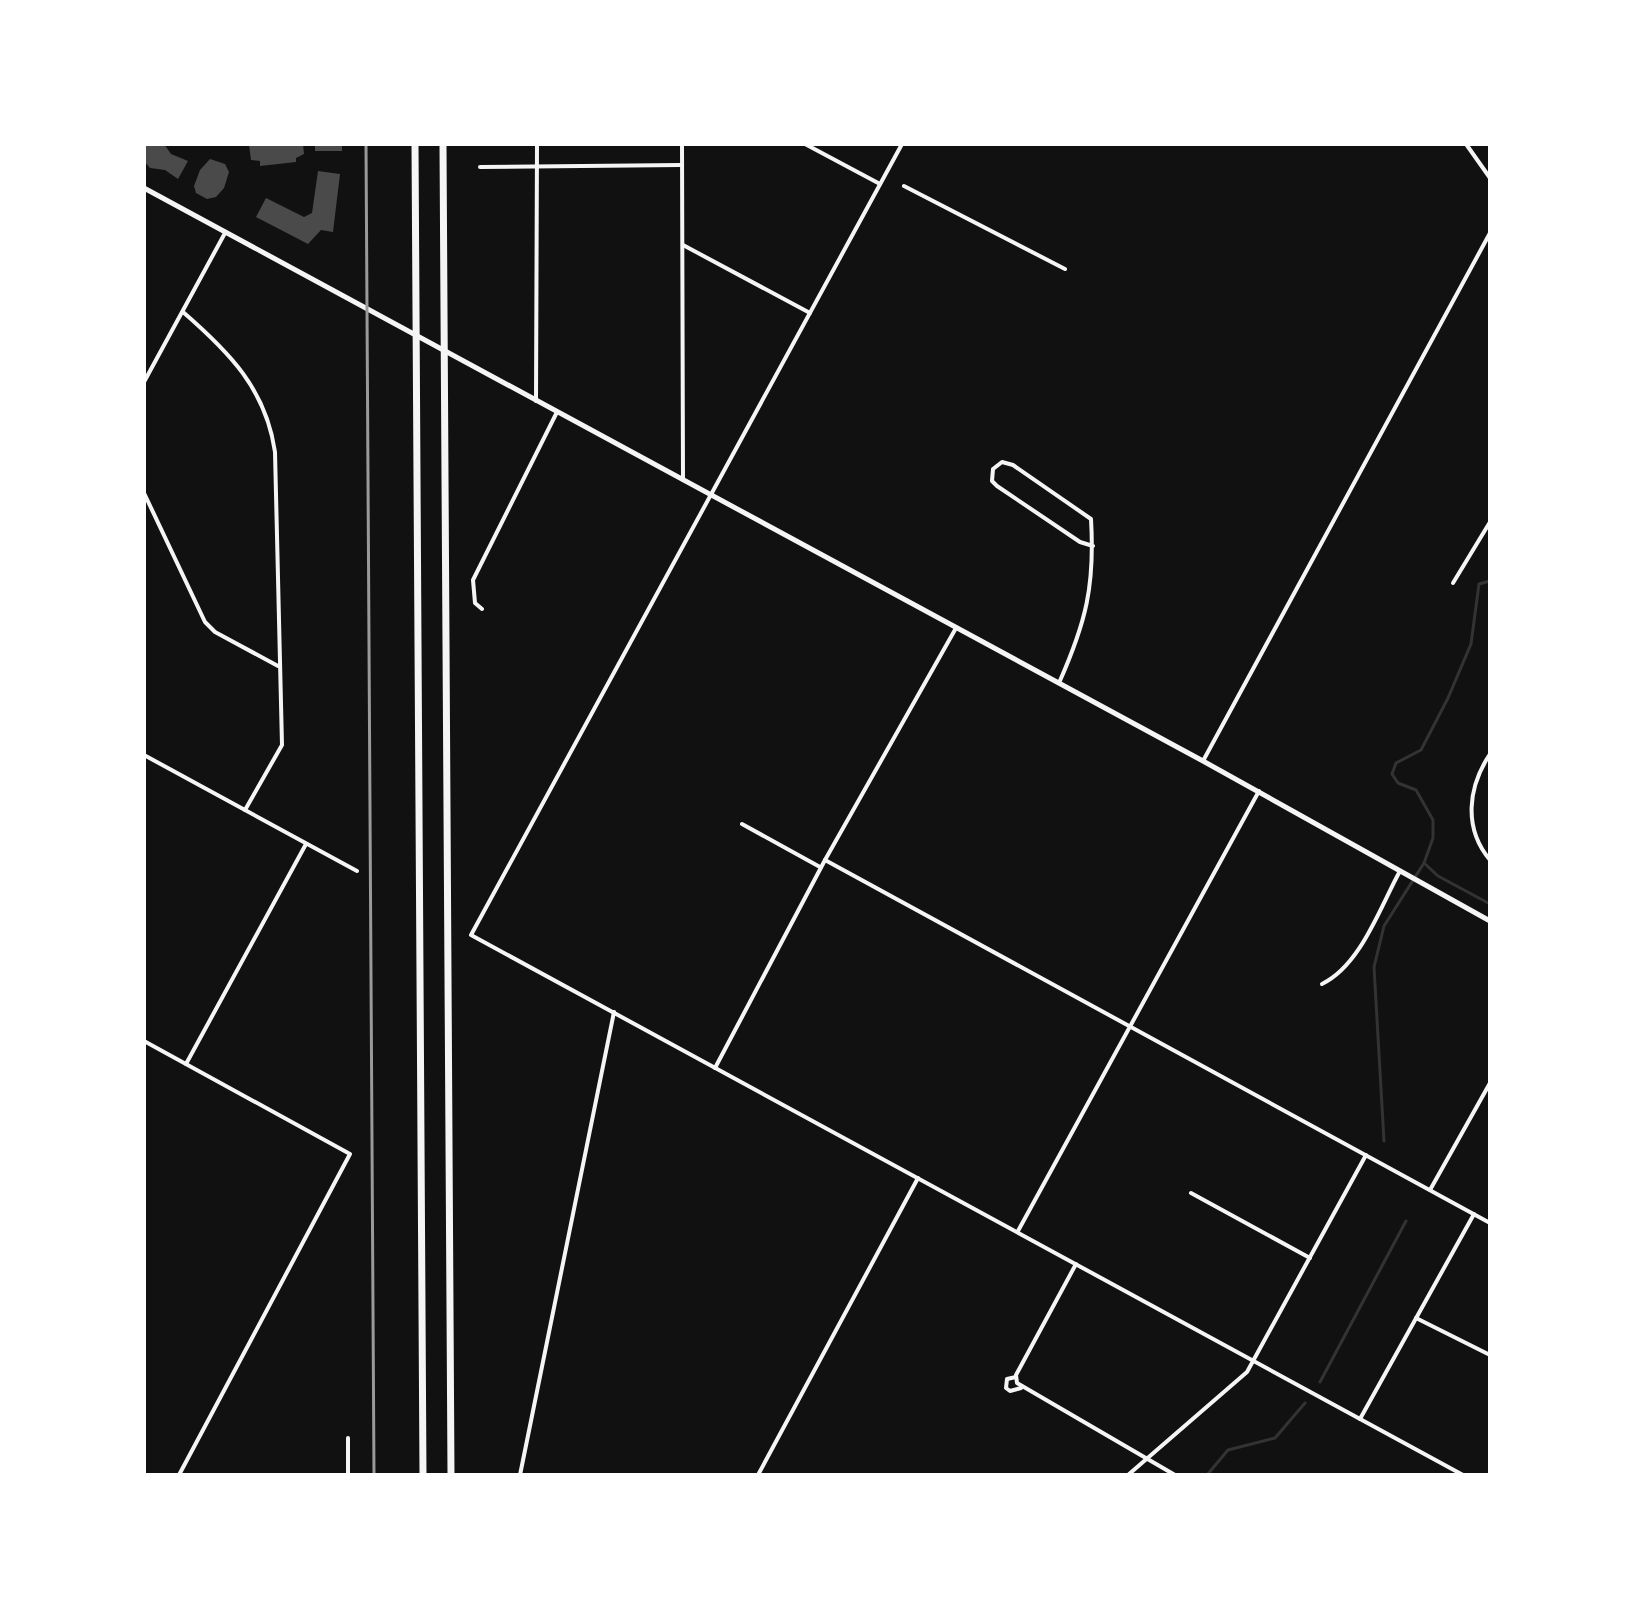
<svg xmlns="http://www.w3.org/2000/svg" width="1634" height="1619" viewBox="0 0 1634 1619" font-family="'Source Sans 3',sans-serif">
  <rect width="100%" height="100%" fill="#111"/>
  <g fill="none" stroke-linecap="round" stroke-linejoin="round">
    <!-- stream -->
    <g stroke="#333" stroke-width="3">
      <path d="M1424,863L1438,876L1490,904"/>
      <path d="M1384,1141L1374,967L1384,926L1424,863L1433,838V820L1416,790L1398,783L1392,774L1396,763L1421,750L1448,698L1471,644L1479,584L1490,581"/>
      <path d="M1320,1382L1406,1221"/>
      <path d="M1207,1475L1228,1450L1275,1438L1305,1403"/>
    </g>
  </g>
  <!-- building -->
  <g fill="#4a4a4a">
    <path d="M144,144H164L171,154L188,161L178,179L165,170L150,168L144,161Z"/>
    <path d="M303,144L304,154L296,158V162L260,166V161L251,160L249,145Z"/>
    <rect x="315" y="144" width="27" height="7"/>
    <path d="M210,159L225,164L229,172L224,188L216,197L207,199L196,193L194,186L200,170Z"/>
    <path d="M318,171L340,174L333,232L321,230L308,244L256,217L266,198L304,217L312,213Z"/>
  </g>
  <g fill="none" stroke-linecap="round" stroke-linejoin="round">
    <!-- minor -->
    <g stroke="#f5f5f5" stroke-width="4">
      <path d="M682,144L683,480"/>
      <path d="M805,144L880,184"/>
      <path d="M902,144L471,935L1463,1475"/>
      <path d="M1466,144L1490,178"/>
      <path d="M480,167L681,165"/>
      <path d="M904,186L1065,269"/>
      <path d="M683,245L810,313"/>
      <path d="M183,312C229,352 266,389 275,452L282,745L245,810"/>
      <path d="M144,382L225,233"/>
      <path d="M536,401L537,144"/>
      <path d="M144,493L205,622L215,632L278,666"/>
      <path d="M1453,583L1490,522"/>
      <path d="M482,609L475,603L473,580L557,412"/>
      <path d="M1059,683C1086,622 1095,586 1091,519L1013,465L1002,462L993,469L992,481L997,486L1080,542L1093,546"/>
      <path d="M1490,754C1468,787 1463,828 1490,860"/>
      <path d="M144,755L357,871"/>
      <path d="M1203,761L1490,233"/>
      <path d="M742,824L820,867"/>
      <path d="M825,860L1490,1223"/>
      <path d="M1322,984C1361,965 1380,907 1400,871"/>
      <path d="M144,1041L350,1154L179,1475"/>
      <path d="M186,1064L306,844"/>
      <path d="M715,1068L825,860L956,628"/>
      <path d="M1430,1190L1490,1083"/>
      <path d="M1191,1193L1310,1258"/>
      <path d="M1018,1231L1259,791"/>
      <path d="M1076,1264L1016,1375L1017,1383L1175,1475"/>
      <path d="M1416,1318L1490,1355"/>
      <path d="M1016,1377L1007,1379L1006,1388L1010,1391L1021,1388"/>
      <path d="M1360,1419L1474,1214"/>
      <path d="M348,1475V1438"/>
      <path d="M520,1475L614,1012"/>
      <path d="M758,1475L918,1178"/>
      <path d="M1128,1475L1247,1372L1366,1155"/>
    </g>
    <!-- tertiary -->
    <path stroke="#f5f5f5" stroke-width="5" d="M144,188L1203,761L1490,921"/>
    <!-- motorway -->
    <g stroke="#f5f5f5" stroke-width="7">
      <path d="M415,144L423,1475"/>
      <path d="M443,144L451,1475"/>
    </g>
    <!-- rail -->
    <path stroke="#9a9a9a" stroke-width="3" d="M366,144L374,1475"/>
  </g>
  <!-- border -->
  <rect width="1634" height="1619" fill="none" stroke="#ffffff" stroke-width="292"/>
</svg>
